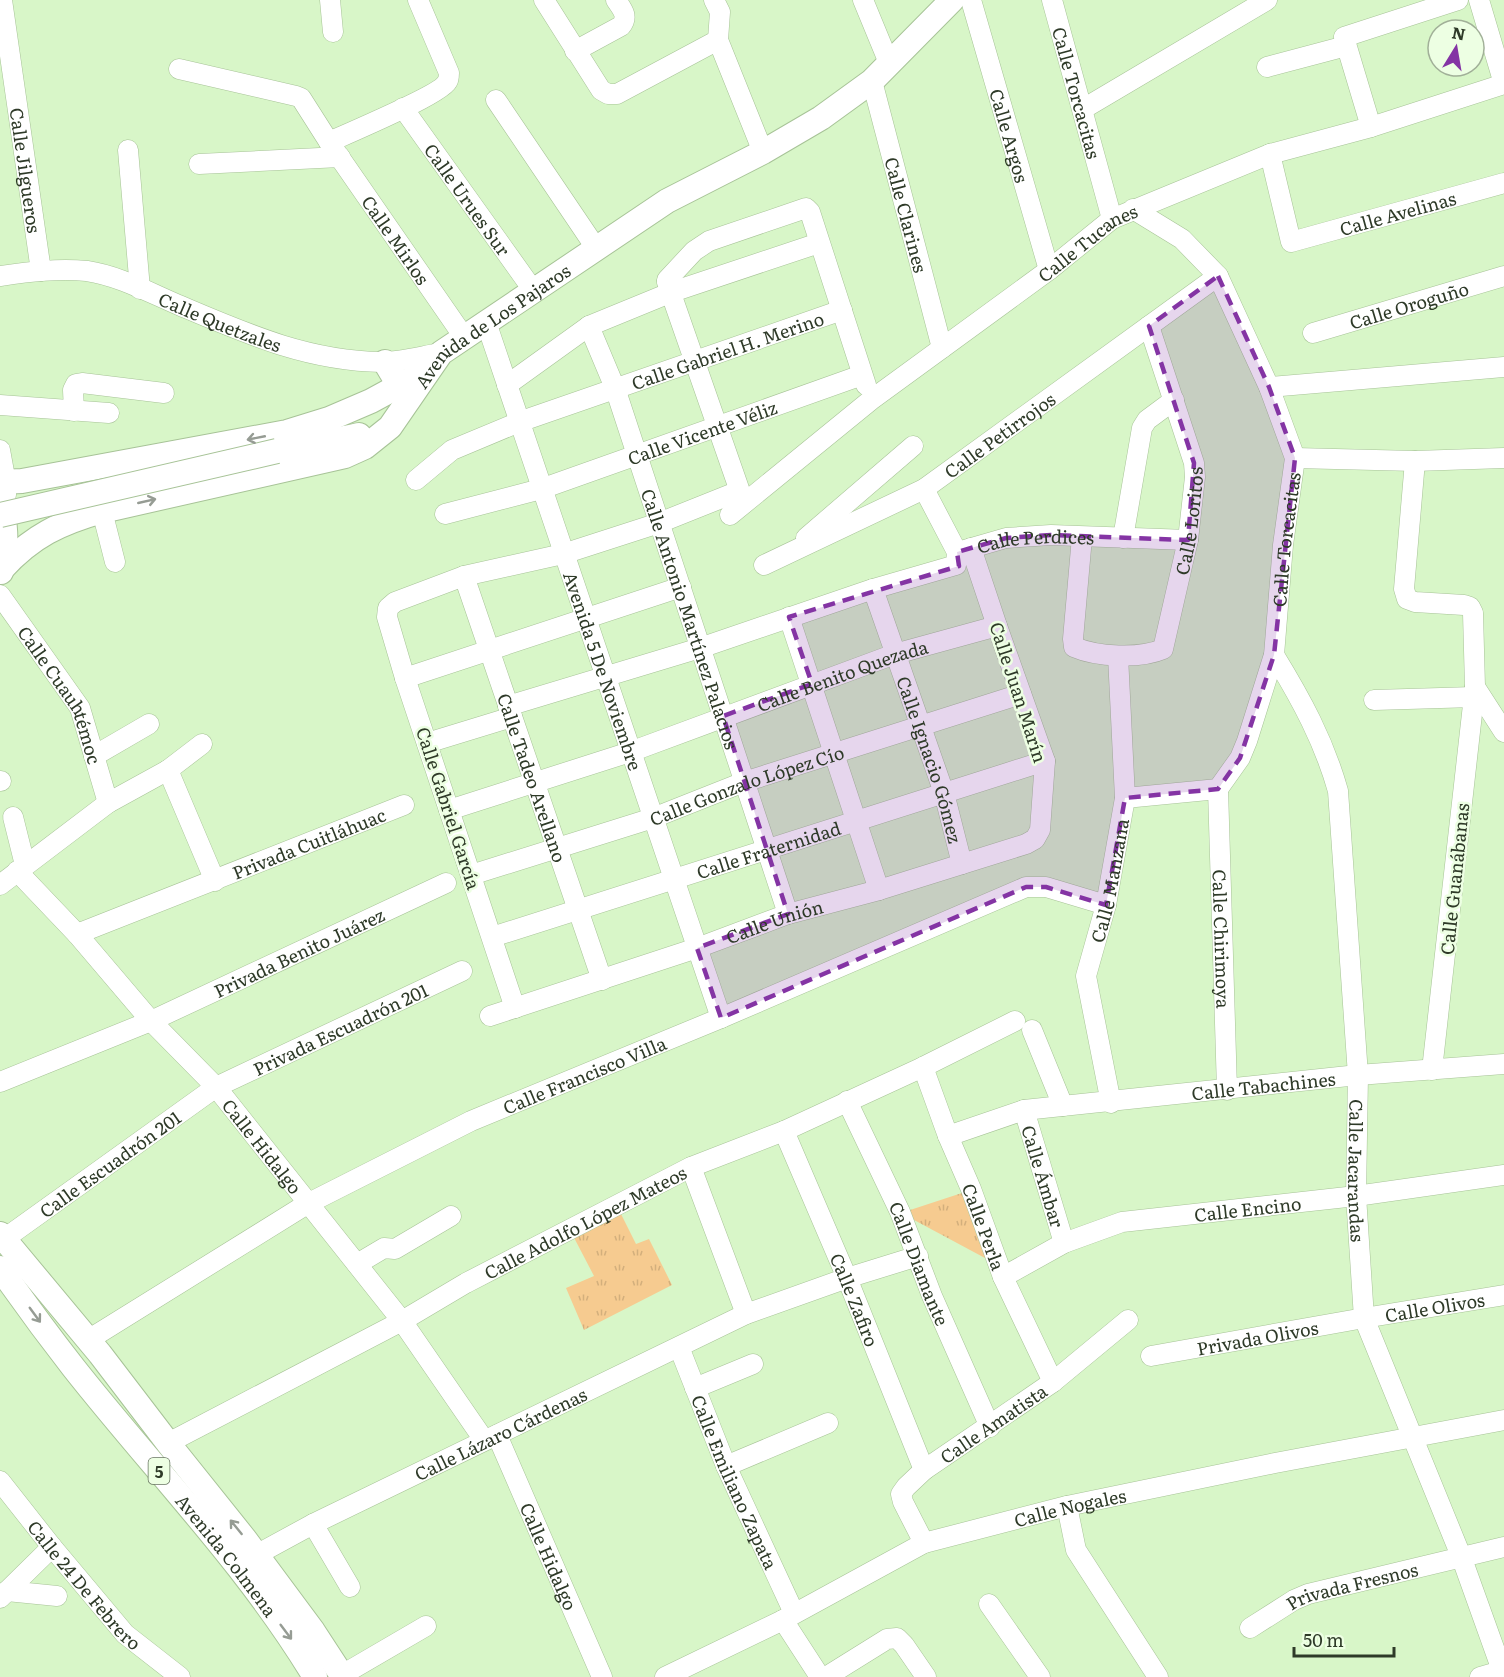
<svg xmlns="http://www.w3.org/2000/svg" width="1504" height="1677" viewBox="0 0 1504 1677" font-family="Literata,serif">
  <defs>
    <pattern id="park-tufts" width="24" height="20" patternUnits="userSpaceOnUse" patternTransform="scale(1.5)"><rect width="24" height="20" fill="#f6cb90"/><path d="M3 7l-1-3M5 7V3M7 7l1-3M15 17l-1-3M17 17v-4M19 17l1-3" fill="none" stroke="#d3af7c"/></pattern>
  </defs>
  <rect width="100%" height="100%" fill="#d8f6c8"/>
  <!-- park -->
  <g fill="url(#park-tufts)">
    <path d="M971,1190L998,1265L901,1213Z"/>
    <path d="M617,1206L636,1244L649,1239L672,1285L584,1330L566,1288L594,1276L570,1230Z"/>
  </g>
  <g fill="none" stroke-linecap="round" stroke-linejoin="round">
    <!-- minor casing -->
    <g stroke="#a7c397" stroke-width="21">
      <g id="minor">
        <path id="s1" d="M2,0L41,271"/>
        <path d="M330,0L333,32"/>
        <path d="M544,0L601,90L608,94H617L718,40"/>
        <path d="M714,0L720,12L718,40L763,152"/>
        <path d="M863,0L889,63"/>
        <path id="s2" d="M971,0L1049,270"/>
        <path id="s3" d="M1052,0L1112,219"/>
        <path d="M1479,0L1504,84"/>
        <path d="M575,51L621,26C629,16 622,9 616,0"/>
        <path d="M1267,67L1346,46"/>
        <path id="s4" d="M179,69L296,96L301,98L329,142L464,337"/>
        <path id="s5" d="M872,81L942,348"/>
        <path d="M496,100L596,248"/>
        <path id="s6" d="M403,108L533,290"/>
        <path d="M1083,109L1267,0"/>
        <path d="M1371,127L1344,37L1458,0"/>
        <path d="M329,142C347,134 441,94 447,82C448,81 449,76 449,73L418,0"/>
        <path d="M128,150L140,289"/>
        <path id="s7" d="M1270,154L1291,242L1504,183"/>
        <path d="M199,164L340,157"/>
        <path id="s8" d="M0,276C28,272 58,268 87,271C120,276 150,293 181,306C247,334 308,361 382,362C401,362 422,356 441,353"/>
        <path d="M667,280L694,251L709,241L806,208L810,212L866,385"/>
        <path d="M667,282L744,503"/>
        <path id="s9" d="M486,322L721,1018"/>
        <path id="s10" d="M589,326L615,388L788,914"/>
        <path id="s11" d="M1313,333L1504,276"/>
        <path d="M507,385L589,326L672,292L819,243"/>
        <path d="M1269,387L1504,367"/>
        <path d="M0,405L109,413"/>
        <path d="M74,411L73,390L76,384L82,383L164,393"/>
        <path d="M0,450L6,483V495"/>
        <path d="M1295,458L1415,461L1504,458"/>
        <path d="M1415,461L1404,589L1407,599L1415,602L1464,605L1470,607L1473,613L1475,687L1432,1070"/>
        <path id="s12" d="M416,480L452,450L519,422L842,310"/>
        <path d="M102,511L115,562"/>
        <path id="s13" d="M445,514L541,489L862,375"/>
        <path id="s14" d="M730,515L871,400L1049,270L1112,219L1270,154L1371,127L1504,84"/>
        <path id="s15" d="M1082,537L1073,639L1074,647C1097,657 1140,659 1163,649L1188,540L1195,477L1194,463L1149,326"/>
        <path d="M806,538L913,446"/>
        <path d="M1123,538L1142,428L1147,420L1174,400"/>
        <path id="s16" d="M961,551L1006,538L1051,535L1188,540"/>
        <path id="s17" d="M764,565L924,489L1218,276"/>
        <path id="s18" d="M464,576L602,980"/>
        <path id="s19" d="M873,589L944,793L962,864"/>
        <path id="s20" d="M0,595L80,708L108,803"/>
        <path d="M789,617L879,890"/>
        <path id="s21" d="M1274,655C1301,699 1324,741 1338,791L1358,1075L1356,1196L1364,1318L1461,1556L1504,1676"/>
        <path d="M405,678L681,587"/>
        <path d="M1475,687L1504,732"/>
        <path d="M1374,700L1474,697"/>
        <path d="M508,706L700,648L873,589L956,565L957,552L924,489"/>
        <path d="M427,743L512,717"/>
        <path d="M94,756L149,724"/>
        <path d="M168,770L215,881"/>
        <path d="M0,781H1"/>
        <path id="s22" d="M1218,789L1227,1090"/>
        <path id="s23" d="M1125,798L1218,789L1240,758L1247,741L1274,655L1283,545L1295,458L1269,387L1218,276L1182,239L1133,209"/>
        <path id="s24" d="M449,810L630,752L895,654L997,626"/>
        <path d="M13,817L25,865"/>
        <path id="s25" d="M17,871L77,934L151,1021L216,1087L402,1321L484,1440"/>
        <path id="s26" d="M471,875L653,818L744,782L1021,694"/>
        <path d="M0,885L108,803L168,770L202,744"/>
        <path id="s27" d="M77,934L404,805"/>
        <path id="s28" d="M492,937L1045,761"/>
        <path d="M515,1008L405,678L387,617L388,608L395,602L464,576L563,554L659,523L739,491"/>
        <path id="s29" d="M490,1016L697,948L788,914L879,890L1026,844L1035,839L1040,830L1045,761L997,626L971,548"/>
        <path d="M1032,1030L1063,1106"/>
        <path id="s30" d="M923,1067L948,1136L971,1189L1003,1277L1053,1382"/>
        <path id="s31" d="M0,1082L151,1021L446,883"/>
        <path id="s32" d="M847,1101L900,1212L932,1296L990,1427"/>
        <path id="s33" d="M1111,1103L1086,976L1106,905L1125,798L1118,656"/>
        <path id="s34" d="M1024,1110L1064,1243"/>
        <path id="s35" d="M784,1131L847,1278L924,1470"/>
        <path id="s36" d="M948,1136L1024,1110L1358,1075L1504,1064"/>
        <path d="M691,1167L746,1314"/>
        <path id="s37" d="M4,1239L216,1087L462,971"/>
        <path d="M357,1264L384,1248L395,1249L451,1216"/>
        <path id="s38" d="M1003,1277L1064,1243L1122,1222L1356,1196L1504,1175"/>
        <path id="s39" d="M88,1340L307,1204L471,1121L721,1018L1026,887H1046L1106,905"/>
        <path id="s40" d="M679,1347L726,1466L794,1613"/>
        <path id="s41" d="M1151,1356L1364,1318L1504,1295"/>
        <path d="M695,1388L753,1364"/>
        <path id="s42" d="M497,1435L602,1677"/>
        <path id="s43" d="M168,1443L402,1321L466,1283L691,1167L784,1131L923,1067L1015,1021"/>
        <path d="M726,1466L828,1423"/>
        <path id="s44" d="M0,1481L52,1547L125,1634L180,1677"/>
        <path d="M1067,1506L1076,1550L1158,1677"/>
        <path d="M313,1524L350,1587"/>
        <path id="s45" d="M924,1543L903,1502L901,1494L906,1487L924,1470L1053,1382L1128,1320"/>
        <path id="s46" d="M256,1555L313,1524L746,1314L847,1278L918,1256"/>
        <path d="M7,1591L57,1596"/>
        <path d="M0,1598L52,1547"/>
        <path d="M989,1604L1040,1677"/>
        <path d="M783,1620L820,1677"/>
        <path id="s47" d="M1250,1628L1294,1600L1308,1594L1504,1547"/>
        <path d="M342,1675L426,1626"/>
        <path id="s48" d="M665,1677L783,1620L924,1543L1067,1506L1275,1463L1504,1420"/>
        <path d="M826,1677L887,1639L897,1638L904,1645L926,1677"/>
        <path d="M1480,1677L1504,1670"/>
      </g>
    </g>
    <!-- major casing -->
    <g stroke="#a7c397" stroke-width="26">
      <g id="major">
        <path d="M385,362L394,377L396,387"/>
        <path d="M277,451C304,444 331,442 359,435"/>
        <path d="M0,482L22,481L287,432L329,419L371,401L428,370"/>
        <path d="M0,499C6,523 8,548 1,572"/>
        <path id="s49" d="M2,569C32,536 60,523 102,511L345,456L365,447L390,427L441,353L667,201L763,152L821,118L872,81L952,0"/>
        <path d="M0,1234L100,1354L168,1443L244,1538L313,1631L343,1677"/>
        <path id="s50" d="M0,1268C23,1301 48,1335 73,1367C154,1470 247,1564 315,1677"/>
      </g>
    </g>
    <!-- minor -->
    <use href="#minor" stroke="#fff" stroke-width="20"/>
    <!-- major -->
    <use href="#major" stroke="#fff" stroke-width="24"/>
    <!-- major-bridge casing -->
    <g stroke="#a7c397" stroke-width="26" stroke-linecap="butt">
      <path id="major-bridge" d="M0,515L277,451"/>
    </g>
    <!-- major-bridge -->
    <use href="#major-bridge" stroke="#fff" stroke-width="24"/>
  </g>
  <!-- one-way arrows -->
  <defs><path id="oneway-shaft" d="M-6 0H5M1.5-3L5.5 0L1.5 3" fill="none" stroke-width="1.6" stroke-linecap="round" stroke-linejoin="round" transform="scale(1.5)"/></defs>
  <g stroke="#969c94">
    <use href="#oneway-shaft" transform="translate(256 438) rotate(169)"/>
    <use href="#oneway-shaft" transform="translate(147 501) rotate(-13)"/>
    <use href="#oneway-shaft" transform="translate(35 1315) rotate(54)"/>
    <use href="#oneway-shaft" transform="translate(236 1527) rotate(-129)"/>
    <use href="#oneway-shaft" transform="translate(286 1632) rotate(53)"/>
  </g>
  <!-- marked area -->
  <path fill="#8434a4" fill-opacity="0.2" stroke="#8434a4" stroke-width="4.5" stroke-dasharray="12 8" stroke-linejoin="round" d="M1218,276L1269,387L1295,458L1274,655L1240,758L1218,789L1125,798L1106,905L1046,887H1026L721,1018L697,948L788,914L723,716L812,684L789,617L959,566L957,552L1006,538L1051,535L1188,540L1194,463L1149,326Z"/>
  <g text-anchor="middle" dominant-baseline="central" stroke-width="5" stroke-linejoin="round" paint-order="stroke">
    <!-- shield labels -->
    <rect fill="#edffe3" stroke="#677560" stroke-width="1.5" x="148.5" y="1458" width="21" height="26" rx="4.5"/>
    <g font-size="16" font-weight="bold" fill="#2e3a28">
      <text x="159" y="1471">5</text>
    </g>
    <!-- street labels -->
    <g font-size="18" fill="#2e3a28" stroke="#edffe3">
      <text stroke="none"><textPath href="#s3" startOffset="96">Calle Torcacitas</textPath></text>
      <text stroke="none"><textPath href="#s2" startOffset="141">Calle Argos</textPath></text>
      <text stroke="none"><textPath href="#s1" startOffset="172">Calle Jilgueros</textPath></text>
      <text stroke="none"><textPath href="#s6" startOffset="112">Calle Urues Sur</textPath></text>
      <text stroke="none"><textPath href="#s7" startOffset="201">Calle Avelinas</textPath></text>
      <text stroke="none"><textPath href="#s5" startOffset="138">Calle Clarines</textPath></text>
      <text stroke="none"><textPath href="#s4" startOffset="296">Calle Mirlos</textPath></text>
      <text stroke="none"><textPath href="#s14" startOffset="450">Calle Tucanes</textPath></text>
      <text stroke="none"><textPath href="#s11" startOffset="100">Calle Oroguño</textPath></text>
      <text stroke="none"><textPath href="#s8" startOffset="230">Calle Quetzales</textPath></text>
      <text stroke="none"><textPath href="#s49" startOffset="567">Avenida de Los Pajaros</textPath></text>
      <text stroke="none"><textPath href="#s12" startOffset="340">Calle Gabriel H. Merino</textPath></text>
      <text stroke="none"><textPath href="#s13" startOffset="270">Calle Vicente Véliz</textPath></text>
      <text stroke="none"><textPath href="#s17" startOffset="270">Calle Petirrojos</textPath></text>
      <text stroke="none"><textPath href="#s15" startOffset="332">Calle Loritos</textPath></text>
      <text stroke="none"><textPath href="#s23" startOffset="356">Calle Torcacitas</textPath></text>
      <text stroke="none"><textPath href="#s16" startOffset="76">Calle Perdices</textPath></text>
      <text stroke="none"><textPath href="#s10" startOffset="310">Calle Antonio Martínez Palacios</textPath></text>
      <text stroke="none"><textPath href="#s9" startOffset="368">Avenida 5 De Noviembre</textPath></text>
      <text stroke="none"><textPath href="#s24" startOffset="416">Calle Benito Quezada</textPath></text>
      <text transform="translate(1019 692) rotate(72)">Calle Juan Marín</text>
      <text stroke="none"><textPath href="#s20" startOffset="118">Calle Cuauhtémoc</textPath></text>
      <text stroke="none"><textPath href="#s19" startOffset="180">Calle Ignacio Gómez</textPath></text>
      <text stroke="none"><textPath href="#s18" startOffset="213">Calle Tadeo Arellano</textPath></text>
      <text stroke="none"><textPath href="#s26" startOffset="290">Calle Gonzalo López Cío</textPath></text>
      <text transform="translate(449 808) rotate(72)">Calle Gabriel García</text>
      <text stroke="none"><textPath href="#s27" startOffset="249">Privada Cuitláhuac</textPath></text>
      <text stroke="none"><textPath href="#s28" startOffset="290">Calle Fraternidad</textPath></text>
      <text transform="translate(1454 879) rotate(-84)">Calle Guanábanas</text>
      <text stroke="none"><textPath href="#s33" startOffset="228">Calle Manzana</textPath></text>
      <text stroke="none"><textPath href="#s29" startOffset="300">Calle Unión</textPath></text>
      <text stroke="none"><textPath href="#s22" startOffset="150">Calle Chirimoya</textPath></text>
      <text stroke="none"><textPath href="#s31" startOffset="326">Privada Benito Juárez</textPath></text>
      <text stroke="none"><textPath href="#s37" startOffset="398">Privada Escuadrón 201</textPath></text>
      <text stroke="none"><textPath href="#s39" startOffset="564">Calle Francisco Villa</textPath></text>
      <text stroke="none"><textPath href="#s36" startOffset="321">Calle Tabachines</textPath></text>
      <text stroke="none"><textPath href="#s25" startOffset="369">Calle Hidalgo</textPath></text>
      <text stroke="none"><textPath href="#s37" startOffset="130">Calle Escuadrón 201</textPath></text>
      <text stroke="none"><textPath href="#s21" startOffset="531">Calle Jacarandas</textPath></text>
      <text stroke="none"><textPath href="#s34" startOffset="69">Calle Ámbar</textPath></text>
      <text stroke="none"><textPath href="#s38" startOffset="258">Calle Encino</textPath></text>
      <text stroke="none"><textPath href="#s43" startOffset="472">Calle Adolfo López Mateos</textPath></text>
      <text stroke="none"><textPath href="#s30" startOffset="171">Calle Perla</textPath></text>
      <text stroke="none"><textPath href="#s32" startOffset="178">Calle Diamante</textPath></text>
      <text stroke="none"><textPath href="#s35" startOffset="183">Calle Zafiro</textPath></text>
      <text stroke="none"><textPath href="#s41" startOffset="288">Calle Olivos</textPath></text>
      <text stroke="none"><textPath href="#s41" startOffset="108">Privada Olivos</textPath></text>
      <text stroke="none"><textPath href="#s45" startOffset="171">Calle Amatista</textPath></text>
      <text stroke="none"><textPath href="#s46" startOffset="273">Calle Lázaro Cárdenas</textPath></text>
      <text stroke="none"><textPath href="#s40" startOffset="146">Calle Emiliano Zapata</textPath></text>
      <text stroke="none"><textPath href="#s48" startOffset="442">Calle Nogales</textPath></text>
      <text stroke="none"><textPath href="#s50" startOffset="366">Avenida Colmena</textPath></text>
      <text stroke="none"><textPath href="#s42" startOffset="132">Calle Hidalgo</textPath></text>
      <text stroke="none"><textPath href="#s44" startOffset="134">Calle 24 De Febrero</textPath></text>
      <text stroke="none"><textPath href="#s47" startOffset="112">Privada Fresnos</textPath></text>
    </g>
  </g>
  <!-- north arrow -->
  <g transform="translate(1456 48) rotate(11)"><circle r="28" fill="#edffe3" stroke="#a1b098" stroke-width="1.5"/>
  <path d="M0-4.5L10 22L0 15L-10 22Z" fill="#8434a4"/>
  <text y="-9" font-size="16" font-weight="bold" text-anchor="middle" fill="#2e3a28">N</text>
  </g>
  <!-- scale -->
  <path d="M1294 1647v9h100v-9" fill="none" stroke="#2e3a28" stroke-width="3"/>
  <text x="1303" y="1647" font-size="18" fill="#2e3a28" stroke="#edffe3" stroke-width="4.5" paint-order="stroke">50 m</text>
</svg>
